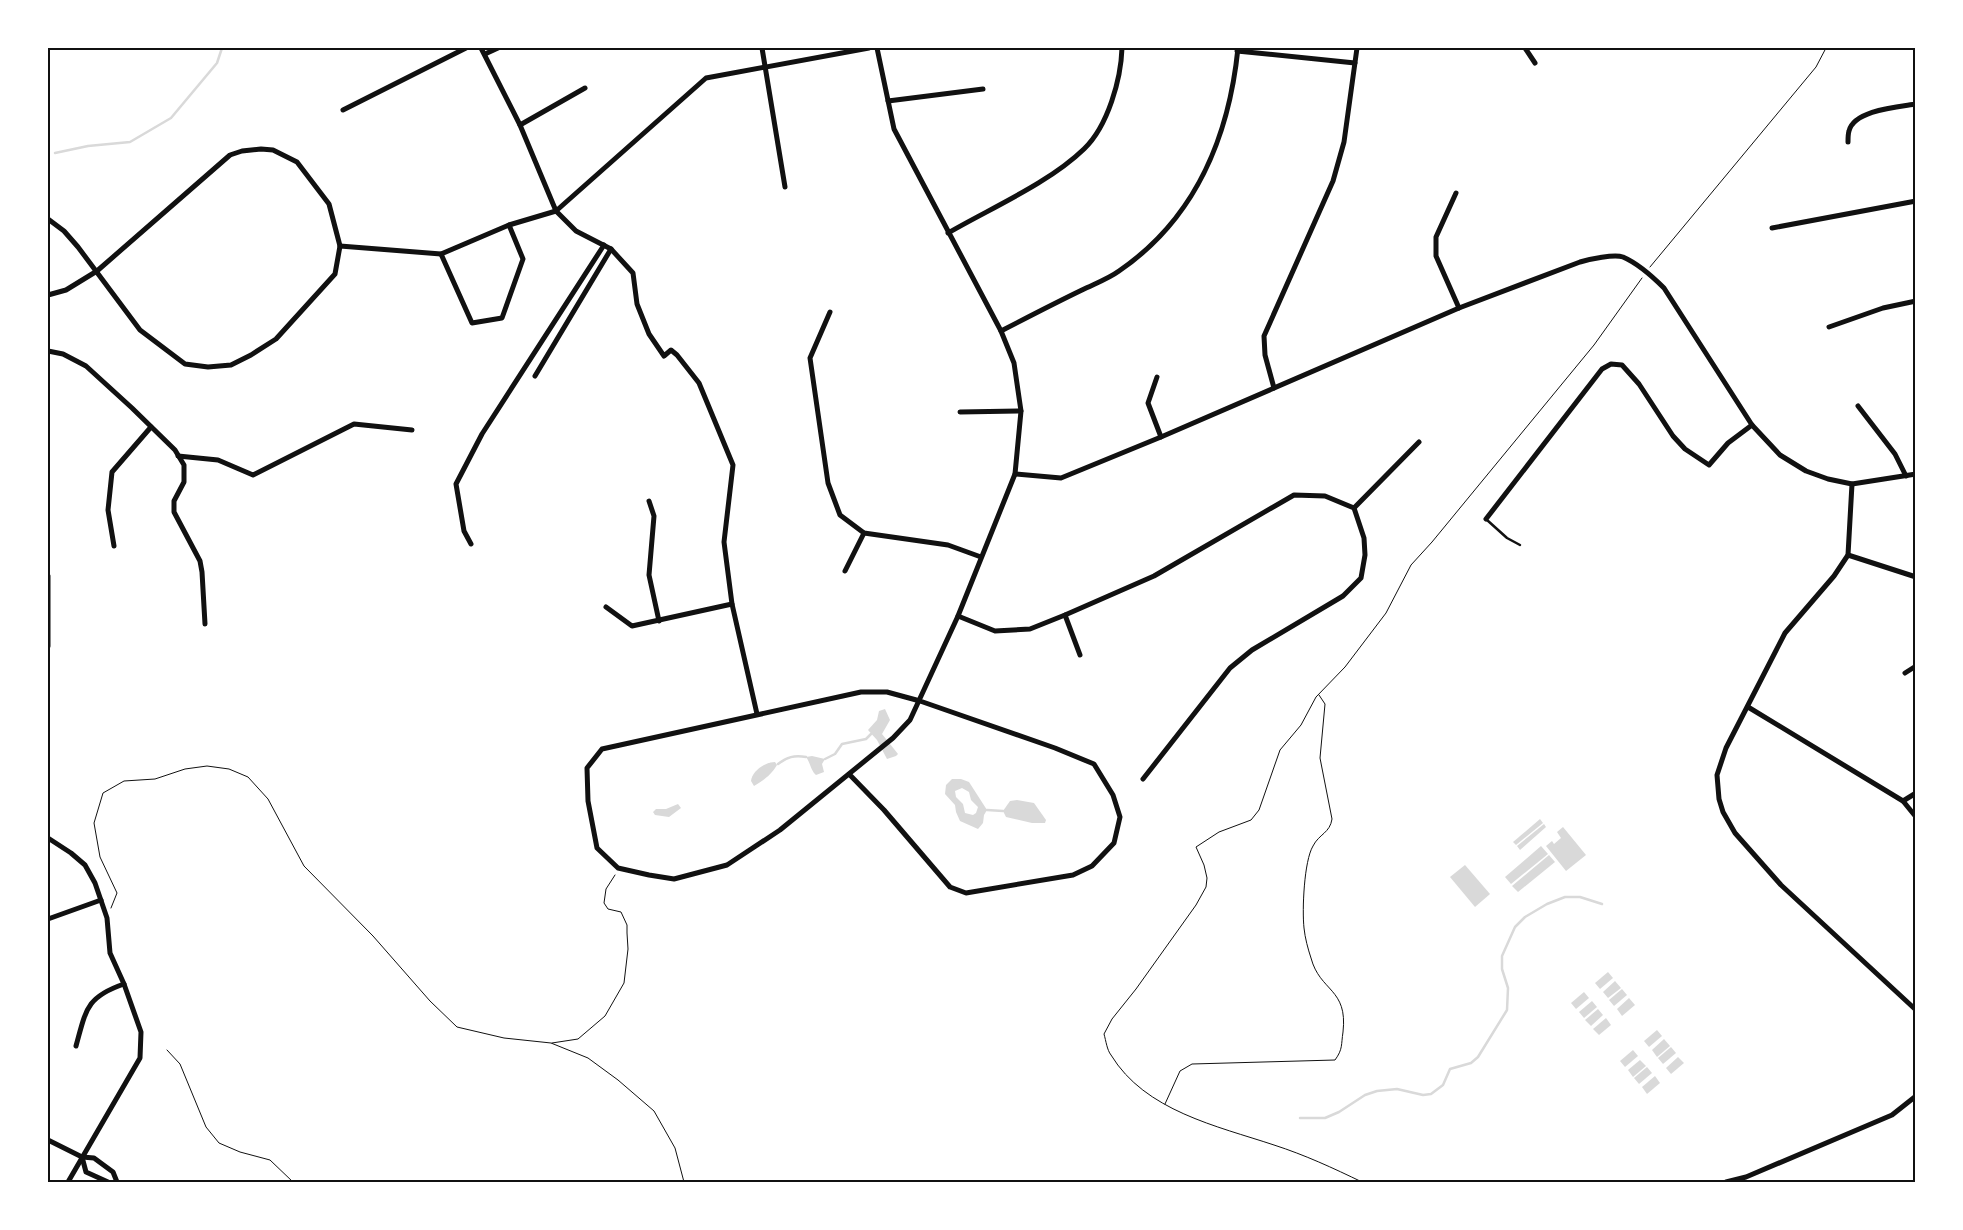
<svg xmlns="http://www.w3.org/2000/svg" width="1963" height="1230" viewBox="0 0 1963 1230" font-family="'Exo 2',sans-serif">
  <rect width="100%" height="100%" fill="#fff"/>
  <!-- water -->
  <g fill="#d9d9d9" fill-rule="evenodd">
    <path d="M885,709L890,720L882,734L898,754L896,756L887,759L877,740L868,730L877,720L879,711Z"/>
    <path d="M812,756L825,759L822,764L824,772L816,775C811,771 810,762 806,757Z"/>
    <path d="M775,762L777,765C771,775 764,780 754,786L751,781C752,771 765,762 775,762Z"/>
    <path d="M952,779H961L969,782L987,810L984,815L983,823L978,829L960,821L956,812L955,805L945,794L946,785ZM962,788L969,792L971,800L978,807L976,813L973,815L965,813L963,804L956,797L955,791Z"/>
    <path d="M1017,800L1034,803L1046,820L1045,823H1032L1006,817L1003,811L1010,801Z"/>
    <path d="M678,804L681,808L669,817L655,815L653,812L656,809H666Z"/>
    <path d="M1540,819L1543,823L1516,845L1513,842Z"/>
    <path d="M1544,824L1546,827L1520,850L1517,846Z"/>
    <path d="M1563,827L1586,855L1566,871L1546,846L1552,841L1554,844L1561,838L1557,832Z"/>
    <path d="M1541,846L1548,854L1511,884L1505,877Z"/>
    <path d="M1549,855L1555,862L1518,892L1512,886Z"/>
    <path d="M1465,865L1490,894L1475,907L1450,877Z"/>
    <path d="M1608,972L1613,978L1600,989L1595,983Z"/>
    <path d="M1615,981L1621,988L1608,998L1603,992Z"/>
    <path d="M1622,989L1627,995L1614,1006L1609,1000Z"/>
    <path d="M1584,992L1589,998L1576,1009L1571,1003Z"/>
    <path d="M1629,998L1635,1005L1622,1016L1617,1009Z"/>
    <path d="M1592,1001L1597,1007L1584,1018L1579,1012Z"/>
    <path d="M1598,1009L1603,1015L1591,1026L1585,1020Z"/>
    <path d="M1606,1018L1611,1025L1599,1035L1593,1029Z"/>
    <path d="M1657,1030L1662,1036L1649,1047L1644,1041Z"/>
    <path d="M1664,1039L1670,1046L1657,1057L1652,1050Z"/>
    <path d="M1671,1047L1676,1053L1663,1064L1658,1058Z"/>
    <path d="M1633,1050L1638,1056L1625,1067L1620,1061Z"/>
    <path d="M1678,1057L1684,1063L1671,1074L1666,1068Z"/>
    <path d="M1640,1060L1646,1066L1633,1077L1628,1070Z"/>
    <path d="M1647,1067L1652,1073L1639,1084L1634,1078Z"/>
    <path d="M1655,1076L1660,1083L1647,1094L1642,1087Z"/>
  </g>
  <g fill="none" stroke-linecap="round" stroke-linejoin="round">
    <!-- stream -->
    <g stroke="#d9d9d9" stroke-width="2.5">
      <path d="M55,153L88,146L130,142L171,118L217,63L222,48"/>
      <path d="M825,759L835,754L842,744L866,739L871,734"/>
      <path d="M778,764C787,757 794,755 806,757"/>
      <path d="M987,810L1003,811"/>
      <path d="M1300,1118H1325L1339,1112L1365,1095L1377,1091L1397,1089L1423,1095L1431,1094L1443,1085L1450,1069L1471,1063L1478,1057L1507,1010L1508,988L1502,969V956L1515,927L1525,917L1547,904L1565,897H1580L1602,904"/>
    </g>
    <!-- path -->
    <g stroke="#111" stroke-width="1">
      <path d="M1650,267L1816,67L1826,48"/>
      <path d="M111,908L117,893L100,857L94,823L103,793L124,781L155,779L185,769L207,766L229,769L248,777L268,799L304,866L373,936L430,1001L457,1027L504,1038L551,1043L588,1058L618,1080L654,1111L675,1148L684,1182"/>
      <path d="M552,1043L578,1039L605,1016L624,983L628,949L627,933V925L621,912L608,909L604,903L606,889L615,875"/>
      <path d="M167,1050L180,1064L206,1127L219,1143L240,1152L270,1160L293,1182"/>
      <path d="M1165,1104L1180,1071L1192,1064L1335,1060C1343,1049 1341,1045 1343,1032C1348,988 1320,992 1311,958C1308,949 1305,938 1304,928C1302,910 1304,861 1313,846C1319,834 1330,833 1332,819L1320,758L1325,704L1319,695"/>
      <path d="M1362,1182C1333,1168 1305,1155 1274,1145C1217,1126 1145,1111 1111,1055C1107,1050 1106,1041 1104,1034L1112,1019L1136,989L1196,905L1206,887L1207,878L1204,865L1196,847L1219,832L1251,820L1259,810L1280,750L1301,725L1316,697L1345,667L1386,613L1411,565L1432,542L1594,345L1642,278"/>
    </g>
    <!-- service -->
    <path stroke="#111" stroke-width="2.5" d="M1487,520L1507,538L1520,545"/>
    <!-- minor -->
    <g stroke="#111" stroke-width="5">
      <path d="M481,48L520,125L556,211L576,231L611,249L633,273L637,304L649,334L664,356L671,350L677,355L699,383L733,465L724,542L732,604L757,714"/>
      <path d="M762,48L785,187"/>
      <path d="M1525,48L1535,63"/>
      <path d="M1237,51L1355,63"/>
      <path d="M485,54L498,48"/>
      <path d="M888,101L983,89"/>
      <path d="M343,110L466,48"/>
      <path d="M520,125L585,88"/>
      <path d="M1848,142C1848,139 1848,134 1849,131C1854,110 1898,107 1916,104"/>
      <path d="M1456,193L1436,237V256L1459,308"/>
      <path d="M48,219L64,231L78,247L140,330L185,364L208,367L231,365L251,355L276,339L335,274L340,246L441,254L509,225L556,211L706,78L869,48"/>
      <path d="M1772,228L1916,201"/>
      <path d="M948,233C991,208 1049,183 1084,149C1108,126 1121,79 1122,48"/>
      <path d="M441,254L472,323L502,318L523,259L509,225"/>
      <path d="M48,295L66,290L97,271L230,155L242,151L261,149L273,150L297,162L329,204L340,246"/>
      <path d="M830,312L810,358L828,483L840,515L864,533L948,545L981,557"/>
      <path d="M1829,327L1883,308L1916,301"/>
      <path d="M1001,331C1028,317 1055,303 1082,290C1094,284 1108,279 1119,271C1195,219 1229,137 1238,48"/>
      <path d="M48,351L63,354L86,366L132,408L175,450L184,465V482L174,501V512L200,561L202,572L205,624"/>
      <path d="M535,376L611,249"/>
      <path d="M1157,377L1148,403L1161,437"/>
      <path d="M1274,388L1265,355L1264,336L1333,181L1344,142L1357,48"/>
      <path d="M1858,406L1895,454L1906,476"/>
      <path d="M960,412L1021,411"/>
      <path d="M178,456L218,460L253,475L354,424L412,430"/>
      <path d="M1015,474L1061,478L1161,437L1459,308L1580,262C1590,259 1614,254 1623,257C1639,264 1652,276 1664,288L1752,425L1780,455L1806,471L1828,479L1852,484L1916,474"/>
      <path d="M1852,484L1848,555L1834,576L1785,633L1726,748L1717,775L1719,799L1723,812L1735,833L1781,885L1916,1010"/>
      <path d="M649,501L654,516L649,575L659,621"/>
      <path d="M1354,508L1419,442"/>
      <path d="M1486,519L1602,369L1611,364L1622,365L1639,384L1673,436L1685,449L1709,465L1728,443L1752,425"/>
      <path d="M471,544L464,531L456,484L482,434L604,245"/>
      <path d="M114,546L108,510L112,472L151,427"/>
      <path d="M1848,555L1916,577"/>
      <path d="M845,571L864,533"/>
      <path d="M48,576V646"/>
      <path d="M606,607L632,626L732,604"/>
      <path d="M1065,615L1080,655"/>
      <path d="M958,616L995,631L1030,629L1065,615L1154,576L1294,495L1325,496L1354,508L1364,538L1365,555L1361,578L1343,596L1252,650L1230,668L1143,779"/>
      <path d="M1905,673L1916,666"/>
      <path d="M1748,707L1903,801L1916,817"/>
      <path d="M849,774L884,810L950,887L966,893L1073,875L1092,866L1114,843L1120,817L1113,795L1094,764L1055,748L920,701L887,692H861L602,749L587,768L588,801L597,848L618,868L649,875L674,879L727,865L780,830L893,738L910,720L958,616L1015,474L1021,411L1014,363L1001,331L894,129L877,48"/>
      <path d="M1903,801L1916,793"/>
      <path d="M48,838L71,853L85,865L95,883L107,918L110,953L124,984L141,1032L140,1058L68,1182"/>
      <path d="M48,919L101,900"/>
      <path d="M76,1046C86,1010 86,997 124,984"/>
      <path d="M48,1140L82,1157L94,1158L113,1172L117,1182"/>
      <path d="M82,1157L86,1172L108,1182"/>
      <path d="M1726,1182L1746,1177L1892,1115L1916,1096"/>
    </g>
  </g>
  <!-- border -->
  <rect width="1963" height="1230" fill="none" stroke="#ffffff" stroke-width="98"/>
  <rect x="49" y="49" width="1865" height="1132" fill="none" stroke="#111" stroke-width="2"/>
</svg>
